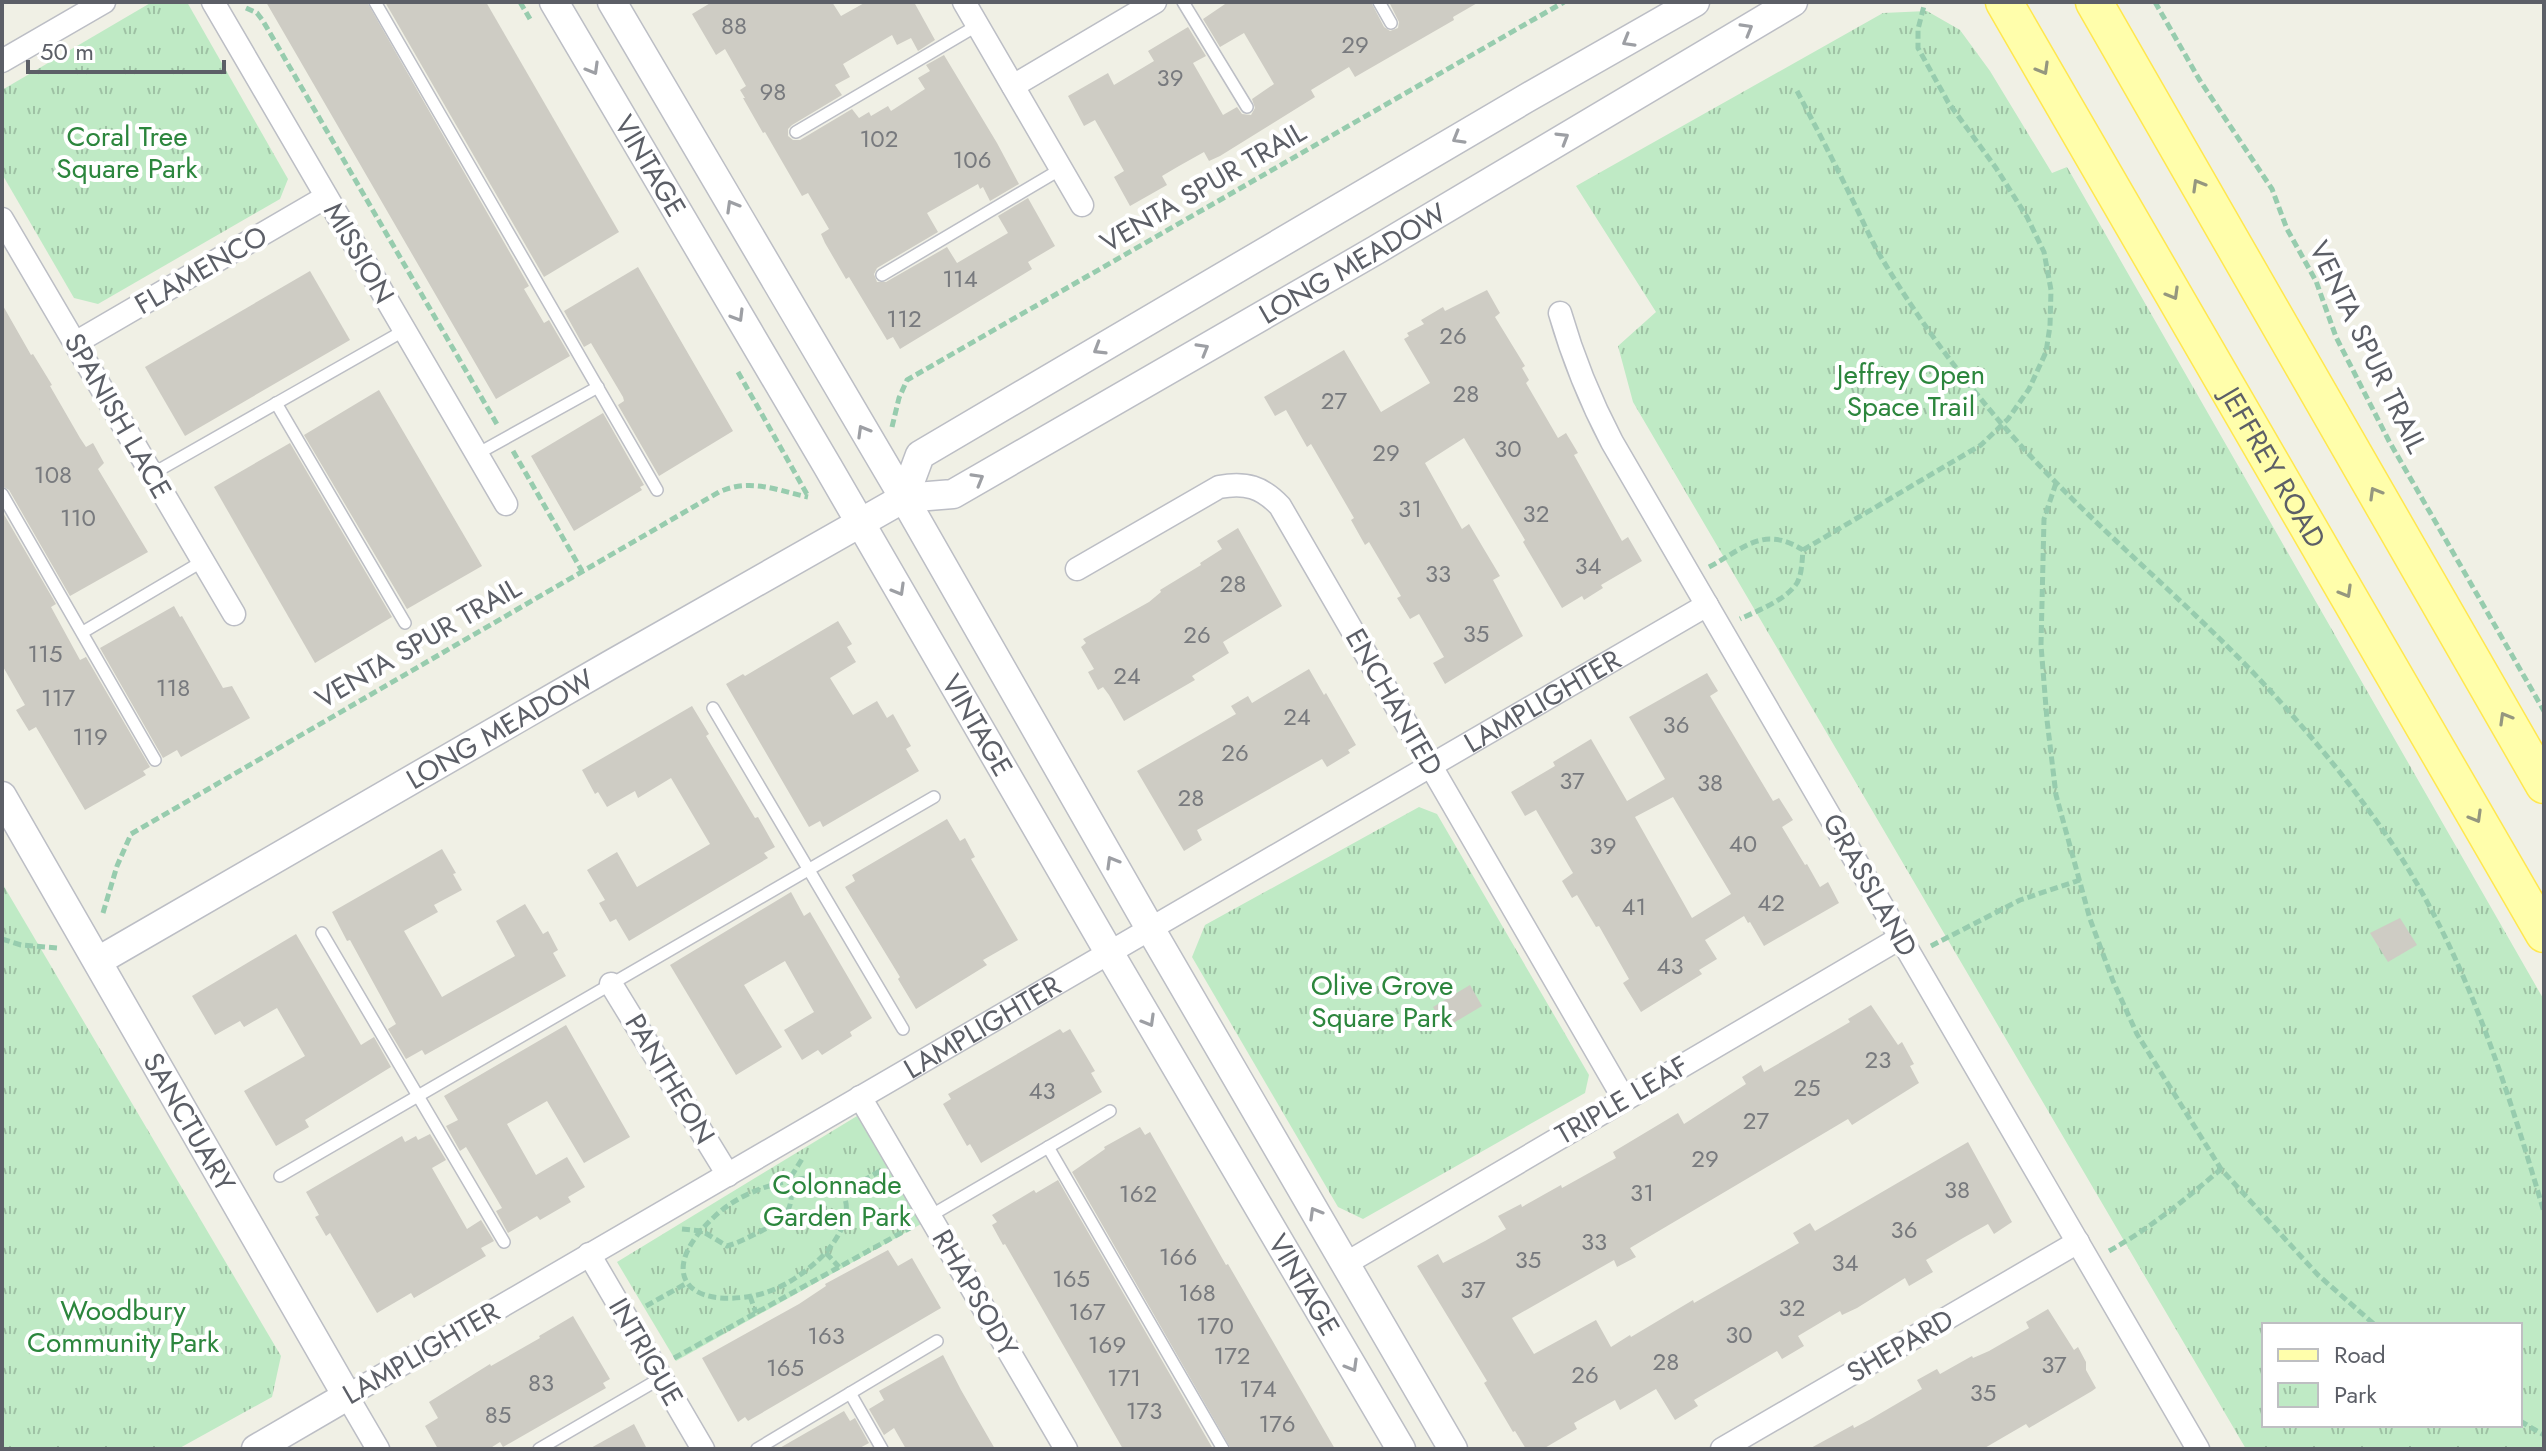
<svg xmlns="http://www.w3.org/2000/svg" width="2546" height="1451" viewBox="0 0 2546 1451" font-family="Jost,sans-serif">
  <defs>
    <pattern id="park-tufts" width="24" height="20" patternUnits="userSpaceOnUse" patternTransform="scale(2)"><rect width="24" height="20" fill="#bfeac5"/><path d="M3 7l-1-3M5 7V3M7 7l1-3M15 17l-1-3M17 17v-4M19 17l1-3" fill="none" stroke="#9ec1a4"/></pattern>
  </defs>
  <rect width="100%" height="100%" fill="#f0f0e5"/>
  <!-- park -->
  <g fill="url(#park-tufts)" fill-rule="evenodd">
    <path d="M152,2H187L288,179L280,199L98,304L74,298L2,174V90Z"/>
    <path d="M1927,11L1960,30L1990,71L2052,173L2067,167L2544,1000V1449H2246L1633,402L1618,346L1656,312L1576,186L1883,13ZM2264,1325H2520V1425H2264Z"/>
    <path d="M1419,807L1437,814L1589,1075L1585,1093L1363,1219L1338,1207L1192,957L1205,925Z"/>
    <path d="M2,883L281,1356L272,1397L178,1449H2Z"/>
    <path d="M862,1113L921,1224L676,1361L617,1262Z"/>
  </g>
  <!-- building -->
  <g fill="#ceccc4" fill-rule="evenodd">
    <path d="M266,2H367L529,286L524,289L544,323L549,320L570,356L496,399Z"/>
    <path d="M385,2H486L619,232L544,277Z"/>
    <path d="M712,2H832L841,16L866,2H914L935,40L918,51L911,38L897,45L892,35L843,64L850,77L835,85L842,95L792,125L788,129V136L793,140H800L852,109L859,118L869,112L871,116L888,106L891,111L925,89L918,78L930,71L926,65L944,55L997,143L1019,184L990,201L983,187L980,189L978,184L927,213L938,232L877,268L874,274L877,282H886L947,247L957,263L1008,233L998,216L1028,198L1055,246L1028,262L1032,269L900,349L893,337L887,340L849,277L846,279L825,243L821,234L829,229L808,193L802,196L765,132L763,133L743,98H745L740,90L746,86L725,49L716,55L692,14Z"/>
    <path d="M1228,2H1371L1384,27L1390,31L1398,28L1399,22L1389,2H1479L1453,17L1454,20L1355,77L1349,67L1311,90L1315,97L1220,156L1209,161L1204,152L1179,166L1162,176L1167,185L1130,206L1114,177L1124,171L1107,141L1095,120L1084,126L1068,96L1108,73L1114,85L1154,61L1148,51L1188,27L1206,56L1193,63L1223,115L1237,107L1242,114L1251,115L1255,108L1252,99L1274,84L1244,33L1220,47L1203,19Z"/>
    <path d="M638,267L733,431L659,476L618,405L624,401L623,397L591,343L584,347L564,311Z"/>
    <path d="M310,271L350,340L185,436L145,367Z"/>
    <path d="M1487,290L1500,313L1495,317L1525,366L1522,368L1529,380L1526,383L1558,438L1566,433L1578,453L1574,455L1622,541L1628,537L1642,561L1601,585L1603,588L1584,600L1582,596L1562,608L1523,542L1525,540L1464,438L1425,463L1462,529L1469,524L1500,576L1493,580L1523,636L1445,684L1433,663L1444,657L1419,614L1410,619L1397,598L1401,596L1369,542L1365,545L1351,520L1354,518L1311,444L1307,447L1286,410L1275,416L1264,397L1344,350L1381,412L1430,383L1404,339L1409,336L1407,333L1424,324L1421,320L1443,307L1445,311Z"/>
    <path d="M2,304L31,355L33,354L52,385L50,386L80,438L86,447L93,443L104,463L98,469L148,552L70,596L9,490L2,486Z"/>
    <path d="M379,390L482,566L407,609L304,435Z"/>
    <path d="M603,413L644,485L640,487L642,490L574,531L531,456Z"/>
    <path d="M290,443L392,617L315,663L214,487Z"/>
    <path d="M2,511L56,604L51,607L80,660L86,657L150,767L143,771L146,775L85,810L36,727L29,731L16,710L25,705L2,665Z"/>
    <path d="M1238,528L1282,606L1223,642L1229,653L1192,676L1195,680L1124,721L1109,695L1103,687L1098,690L1088,672L1094,669L1081,647L1086,643L1083,639L1149,602L1161,592L1160,590L1201,565L1200,563L1222,549L1217,541Z"/>
    <path d="M174,606L180,617L182,616L223,688L232,686L250,718L181,757L177,750L163,758L100,648Z"/>
    <path d="M838,621L852,644L847,647L856,662L830,678L853,715L877,701L887,718L893,714L911,746L906,749L919,771L823,827L820,821L809,827L726,684L743,674L745,676Z"/>
    <path d="M1309,669L1324,695L1326,693L1356,745L1348,750L1350,753L1327,767L1322,759L1197,830L1202,840L1184,851L1137,771L1236,714L1231,706L1248,696L1252,703Z"/>
    <path d="M1707,673L1718,691L1710,696L1773,801L1779,798L1793,820L1782,827L1805,865L1807,864L1820,887L1828,882L1839,903L1764,946L1750,922L1748,923L1744,916L1705,940L1717,959L1699,970L1702,974L1641,1012L1623,983L1629,979L1599,926L1596,927L1577,895L1572,898L1562,881L1573,873L1536,810L1525,816L1511,792L1555,766L1553,762L1591,739L1627,801L1665,779L1629,717ZM1673,797L1731,894L1692,918L1635,817Z"/>
    <path d="M692,706L709,734L706,736L755,818L758,817L775,847L764,853L768,858L629,941L616,919L610,922L599,903L605,900L587,870L617,852L637,887L710,844L671,778L638,798L635,791L607,807L598,792L595,794L582,770Z"/>
    <path d="M947,819L960,841L965,838L975,857L971,859L1018,940L983,960L987,965L916,1009L898,979L900,977L845,887L855,881L852,875Z"/>
    <path d="M442,849L456,873L453,874L462,890L434,905L438,912L404,931L442,997L515,956L496,921L525,904L543,934L548,931L558,950L553,953L566,976L425,1055L422,1050L406,1059L388,1029L396,1024L350,940L347,941L332,912Z"/>
    <path d="M791,892L804,916L810,912L872,1018L850,1032L852,1036L822,1055L818,1050L802,1060L784,1030L814,1012L785,961L744,985L782,1047L736,1075L670,965Z"/>
    <path d="M2400,918L2417,945L2388,962L2370,933Z"/>
    <path d="M296,934L361,1045L374,1037L391,1067L305,1120L309,1127L276,1146L244,1091L305,1056L277,1008L244,1027L240,1021L215,1035L192,996Z"/>
    <path d="M1470,985L1482,1006L1445,1028L1433,1007Z"/>
    <path d="M1871,1005L1898,1045L1902,1042L1914,1064L1910,1066L1919,1083L1852,1125L1848,1119L1630,1248L1636,1257L1617,1267L1614,1260L1512,1318L1534,1354L1596,1320L1611,1347L1630,1335L1631,1337L1693,1300L1694,1303L1799,1243L1793,1233L1810,1223L1815,1231L1968,1142L2012,1222L1994,1234L1988,1224L1963,1238L1926,1260L1933,1272L1909,1286L1905,1278L1857,1308L1842,1315L1840,1311L1798,1336L1804,1346L1782,1359L1777,1351L1694,1400L1698,1406L1675,1420L1656,1389L1620,1410L1615,1400L1574,1423L1577,1429L1543,1449H1526L1515,1431L1513,1432L1484,1383L1487,1381L1417,1266L1438,1254L1443,1263L1485,1241L1506,1229L1498,1216L1521,1204L1522,1207L1561,1185L1562,1188L1616,1158L1613,1152L1678,1113L1684,1124L1746,1084L1742,1077L1761,1065L1764,1072L1850,1022L1848,1019Z"/>
    <path d="M566,1025L630,1137L584,1163L547,1101L507,1124L536,1175L567,1157L585,1187L568,1197L571,1202L540,1220L537,1216L508,1233L496,1211L502,1208L466,1147L460,1151L446,1126L458,1120L444,1096Z"/>
    <path d="M1060,1029L1063,1033L1070,1029L1095,1071L1091,1073L1102,1092L981,1163L970,1144L967,1146L943,1104L951,1099L948,1094Z"/>
    <path d="M1140,1127L1145,1135L1150,1132L1226,1265L1228,1264L1335,1449H1231L1072,1172L1105,1149L1104,1147Z"/>
    <path d="M430,1134L446,1160L432,1168L467,1229L481,1220L494,1241L481,1248L486,1256L414,1298L411,1293L377,1313L330,1233L326,1236L315,1217L319,1215L306,1192L402,1136L405,1142L416,1136L418,1140Z"/>
    <path d="M1058,1180L1213,1449H1123L1005,1244L1003,1245L992,1225L997,1222L992,1215L1034,1190L1036,1193Z"/>
    <path d="M888,1250L898,1266L912,1258L941,1308L748,1421L745,1417L738,1422L702,1358L799,1304L826,1286L825,1284Z"/>
    <path d="M2048,1309L2074,1350L2078,1347L2086,1362V1370L2096,1388L2092,1391L2029,1428L2026,1424L1983,1449H1809L1853,1425L1854,1428L1869,1420L1922,1389L1917,1380L1937,1369L1940,1374L1972,1356L1973,1358L1989,1351L2029,1328L2026,1322Z"/>
    <path d="M573,1316L610,1379L603,1383L606,1388L503,1447L500,1442L489,1449H438L425,1426L438,1418L429,1402L490,1364L491,1366L540,1338L539,1336Z"/>
    <path d="M943,1355L961,1390L995,1449H906L894,1428L884,1435L869,1409L884,1400L879,1391Z"/>
    <path d="M844,1411L850,1421L855,1418L869,1443L858,1449H778Z"/>
    <path d="M634,1424L647,1449H589Z"/>
  </g>
  <g fill="none" stroke-linecap="round" stroke-linejoin="round">
    <!-- service casing -->
    <g stroke="#bcbec5" stroke-width="14">
      <g id="service">
        <path d="M375,2L657,490"/>
        <path d="M1183,2L1247,107"/>
        <path d="M1379,2L1391,23"/>
        <path d="M796,132L978,25"/>
        <path d="M882,275L1061,169"/>
        <path d="M276,403L405,623"/>
        <path d="M477,454L598,387"/>
        <path d="M152,474L405,330"/>
        <path d="M2,494L155,760"/>
        <path d="M83,632L203,561"/>
        <path d="M713,708L903,1029"/>
        <path d="M322,933L504,1242"/>
        <path d="M1048,1147L1223,1449"/>
        <path d="M280,1176L934,797"/>
        <path d="M930,1216L1110,1111"/>
        <path d="M850,1393L882,1449"/>
        <path d="M539,1449L661,1378"/>
        <path d="M757,1449L937,1341"/>
      </g>
    </g>
    <!-- minor casing -->
    <g stroke="#bcbec5" stroke-width="25">
      <g id="minor">
        <path d="M213,2L506,504"/>
        <path d="M964,2L1082,205"/>
        <path d="M2,61L104,2"/>
        <path d="M1013,86L1155,2"/>
        <path d="M2,219L234,614"/>
        <path d="M1560,313C1573,358 1590,400 1612,442L2198,1449"/>
        <path d="M75,343L326,197"/>
        <path d="M1077,569L1219,487C1246,482 1262,487 1280,506L1624,1099"/>
        <path d="M611,984L728,1175"/>
        <path d="M860,1097L1066,1449"/>
        <path d="M589,1254L703,1449"/>
        <path d="M1345,1264L1900,938"/>
        <path id="s1" d="M378,1449L347,1396L1707,605"/>
        <path d="M1722,1449L2078,1242"/>
      </g>
    </g>
    <!-- tertiary casing -->
    <g stroke="#bcbec5" stroke-width="31">
      <g id="tertiary">
        <path id="s2" d="M554,2L828,467L1110,954L1401,1449"/>
        <path d="M612,2L904,498L1151,930L1453,1449"/>
        <path d="M904,498L920,455L1525,99L1695,2"/>
        <path id="s3" d="M2,796L347,1396L256,1449"/>
        <path id="s4" d="M98,961L610,665L904,498L953,494L1376,250L1793,2"/>
      </g>
    </g>
    <!-- primary casing -->
    <g stroke="#ffe74f" stroke-width="39">
      <g id="primary">
        <path id="s5" d="M2004,2L2544,934"/>
        <path d="M2094,2L2544,785"/>
      </g>
    </g>
    <!-- path -->
    <g stroke="#97ccae" stroke-width="5" stroke-dasharray="8 4" stroke-linecap="butt">
      <path d="M520,2L530,19"/>
      <path d="M2155,2L2199,79L2272,189L2287,229L2316,281L2336,337L2389,441L2544,711"/>
      <path d="M246,8L257,13L263,21L498,426"/>
      <path d="M1797,91C1816,127 1835,164 1853,201C1863,221 1872,243 1884,262C1918,319 1958,373 2001,423C2071,505 2155,574 2231,650C2289,708 2343,772 2389,839C2465,951 2506,1084 2544,1212"/>
      <path d="M738,372L808,496"/>
      <path d="M892,427L899,398L907,380L1564,2"/>
      <path d="M513,451L582,571"/>
      <path d="M2056,483L2044,519L2041,645L2047,720L2056,795L2090,919L2113,981L2137,1034L2221,1169L2318,1275L2375,1325"/>
      <path d="M1803,550L1981,445L2008,419L2029,389L2046,352L2050,326L2051,290L2044,252L2027,217L1996,168L1948,102L1918,48V29L1925,2"/>
      <path d="M1709,567C1745,548 1763,525 1803,550C1802,561 1802,574 1797,583C1786,600 1757,611 1740,619"/>
      <path d="M103,913L117,866L131,834L719,492C750,478 776,490 808,497"/>
      <path d="M2,939L21,945L57,948"/>
      <path d="M1931,946L2020,900L2080,880"/>
      <path d="M807,1178C868,1182 848,1235 815,1263C799,1277 779,1290 757,1295C685,1310 656,1271 714,1217C739,1193 774,1182 807,1178Z"/>
      <path d="M842,1193L880,1171"/>
      <path d="M682,1229L702,1231L727,1246C738,1243 747,1238 757,1233C783,1221 797,1211 789,1180L802,1159"/>
      <path d="M2109,1251C2149,1229 2186,1199 2221,1169"/>
      <path d="M826,1253L839,1267"/>
      <path d="M750,1296L756,1313"/>
      <path d="M646,1306L687,1283"/>
      <path d="M674,1358L910,1228"/>
      <path d="M2520,1421L2544,1435"/>
    </g>
    <!-- service -->
    <use href="#service" stroke="#fff" stroke-width="11"/>
    <!-- minor -->
    <use href="#minor" stroke="#fff" stroke-width="22"/>
    <!-- tertiary -->
    <use href="#tertiary" stroke="#fff" stroke-width="28"/>
    <!-- primary -->
    <use href="#primary" stroke="#fffeab" stroke-width="36"/>
  </g>
  <!-- one-way arrows -->
  <defs><path id="oneway-chevron" d="M-2-3.5L2.5 0L-2 3.5" fill="none" stroke-width="1.6" stroke-linecap="round" stroke-linejoin="round" transform="scale(2)"/></defs>
  <g stroke="#9d9fa4">
    <use href="#oneway-chevron" transform="translate(1747 29) rotate(-30)"/>
    <use href="#oneway-chevron" transform="translate(1628 41) rotate(150)"/>
    <use href="#oneway-chevron" transform="translate(593 69) rotate(60)"/>
    <use href="#oneway-chevron" transform="translate(1458 138) rotate(150)"/>
    <use href="#oneway-chevron" transform="translate(1563 138) rotate(-31)"/>
    <use href="#oneway-chevron" transform="translate(732 206) rotate(-120)"/>
    <use href="#oneway-chevron" transform="translate(738 316) rotate(59)"/>
    <use href="#oneway-chevron" transform="translate(1099 349) rotate(149)"/>
    <use href="#oneway-chevron" transform="translate(1203 349) rotate(-30)"/>
    <use href="#oneway-chevron" transform="translate(863 431) rotate(-120)"/>
    <use href="#oneway-chevron" transform="translate(978 479) rotate(-30)"/>
    <use href="#oneway-chevron" transform="translate(899 590) rotate(60)"/>
    <use href="#oneway-chevron" transform="translate(1112 862) rotate(-120)"/>
    <use href="#oneway-chevron" transform="translate(1149 1021) rotate(60)"/>
    <use href="#oneway-chevron" transform="translate(1315 1213) rotate(-120)"/>
    <use href="#oneway-chevron" transform="translate(1352 1366) rotate(60)"/>
  </g>
  <g stroke="#95977f">
    <use href="#oneway-chevron" transform="translate(2043 69) rotate(60)"/>
    <use href="#oneway-chevron" transform="translate(2198 185) rotate(-120)"/>
    <use href="#oneway-chevron" transform="translate(2173 294) rotate(60)"/>
    <use href="#oneway-chevron" transform="translate(2375 493) rotate(-120)"/>
    <use href="#oneway-chevron" transform="translate(2346 592) rotate(60)"/>
    <use href="#oneway-chevron" transform="translate(2505 718) rotate(-120)"/>
    <use href="#oneway-chevron" transform="translate(2476 817) rotate(60)"/>
  </g>
  <g text-anchor="middle" dominant-baseline="central" stroke-width="8" stroke-linejoin="round" paint-order="stroke">
    <!-- number labels -->
    <g font-size="24" fill="#787a7e">
      <text x="734" y="25">88</text>
      <text x="1355" y="44">29</text>
      <text x="1170" y="77">39</text>
      <text x="773" y="91">98</text>
      <text x="879" y="138">102</text>
      <text x="972" y="159">106</text>
      <text x="960" y="278">114</text>
      <text x="904" y="318">112</text>
      <text x="1453" y="335">26</text>
      <text x="1466" y="393">28</text>
      <text x="1334" y="400">27</text>
      <text x="1508" y="448">30</text>
      <text x="1386" y="452">29</text>
      <text x="53" y="474">108</text>
      <text x="1410" y="508">31</text>
      <text x="1536" y="513">32</text>
      <text x="78" y="517">110</text>
      <text x="1588" y="565">34</text>
      <text x="1438" y="573">33</text>
      <text x="1233" y="583">28</text>
      <text x="1476" y="633">35</text>
      <text x="1197" y="634">26</text>
      <text x="45" y="653">115</text>
      <text x="1127" y="675">24</text>
      <text x="173" y="687">118</text>
      <text x="58" y="697">117</text>
      <text x="1297" y="716">24</text>
      <text x="1676" y="724">36</text>
      <text x="90" y="736">119</text>
      <text x="1235" y="752">26</text>
      <text x="1572" y="780">37</text>
      <text x="1710" y="782">38</text>
      <text x="1191" y="797">28</text>
      <text x="1743" y="843">40</text>
      <text x="1603" y="845">39</text>
      <text x="1771" y="902">42</text>
      <text x="1634" y="906">41</text>
      <text x="1670" y="965">43</text>
      <text x="1878" y="1059">23</text>
      <text x="1807" y="1087">25</text>
      <text x="1042" y="1090">43</text>
      <text x="1756" y="1120">27</text>
      <text x="1705" y="1158">29</text>
      <text x="1957" y="1189">38</text>
      <text x="1642" y="1192">31</text>
      <text x="1138" y="1193">162</text>
      <text x="1904" y="1229">36</text>
      <text x="1594" y="1241">33</text>
      <text x="1178" y="1256">166</text>
      <text x="1528" y="1259">35</text>
      <text x="1845" y="1262">34</text>
      <text x="1071" y="1278">165</text>
      <text x="1473" y="1289">37</text>
      <text x="1197" y="1292">168</text>
      <text x="1792" y="1307">32</text>
      <text x="1087" y="1311">167</text>
      <text x="1215" y="1325">170</text>
      <text x="1739" y="1334">30</text>
      <text x="826" y="1335">163</text>
      <text x="1107" y="1344">169</text>
      <text x="1232" y="1355">172</text>
      <text x="1666" y="1361">28</text>
      <text x="2054" y="1364">37</text>
      <text x="785" y="1367">165</text>
      <text x="1585" y="1374">26</text>
      <text x="1124" y="1377">171</text>
      <text x="541" y="1382">83</text>
      <text x="1258" y="1388">174</text>
      <text x="1983" y="1392">35</text>
      <text x="1144" y="1410">173</text>
      <text x="498" y="1414">85</text>
      <text x="1277" y="1423">176</text>
    </g>
    <!-- park labels -->
    <g font-size="28" fill="#2c863d" stroke="#fff">
      <text x="127" y="136">Coral Tree<tspan x="127" dy="32">Square Park</tspan></text>
      <text x="1911" y="374">Jeffrey Open<tspan x="1911" dy="32">Space Trail</tspan></text>
      <text x="1382" y="985">Olive Grove<tspan x="1382" dy="32">Square Park</tspan></text>
      <text x="837" y="1184">Colonnade<tspan x="837" dy="32">Garden Park</tspan></text>
      <text x="123" y="1310">Woodbury<tspan x="123" dy="32">Community Park</tspan></text>
    </g>
    <!-- street labels -->
    <g font-size="28" fill="#5c5f67" stroke="#fff">
      <text stroke="none"><textPath href="#s2" startOffset="190">VINTAGE</textPath></text>
      <text transform="translate(1203 187) rotate(-30)">VENTA SPUR TRAIL</text>
      <text transform="translate(359 253) rotate(60)">MISSION</text>
      <text stroke="none"><textPath href="#s4" startOffset="1440">LONG MEADOW</textPath></text>
      <text transform="translate(201 270) rotate(-30)">FLAMENCO</text>
      <text transform="translate(2368 347) rotate(64)">VENTA SPUR TRAIL</text>
      <text transform="translate(118 416) rotate(60)">SPANISH LACE</text>
      <text stroke="none"><textPath href="#s5" startOffset="538">JEFFREY ROAD</textPath></text>
      <text transform="translate(418 643) rotate(-30)">VENTA SPUR TRAIL</text>
      <text stroke="none"><textPath href="#s1" startOffset="1444">LAMPLIGHTER</textPath></text>
      <text transform="translate(1394 702) rotate(60)">ENCHANTED</text>
      <text stroke="none"><textPath href="#s2" startOffset="838">VINTAGE</textPath></text>
      <text stroke="none"><textPath href="#s4" startOffset="464">LONG MEADOW</textPath></text>
      <text transform="translate(1870 885) rotate(60)">GRASSLAND</text>
      <text stroke="none"><textPath href="#s1" startOffset="796">LAMPLIGHTER</textPath></text>
      <text transform="translate(670 1079) rotate(59)">PANTHEON</text>
      <text transform="translate(1622 1100) rotate(-30)">TRIPLE LEAF</text>
      <text stroke="none"><textPath href="#s3" startOffset="376">SANCTUARY</textPath></text>
      <text stroke="none"><textPath href="#s2" startOffset="1486">VINTAGE</textPath></text>
      <text transform="translate(975 1293) rotate(60)">RHAPSODY</text>
      <text transform="translate(1900 1346) rotate(-30)">SHEPARD</text>
      <text transform="translate(646 1352) rotate(60)">INTRIGUE</text>
      <text transform="translate(421 1353) rotate(-30)">LAMPLIGHTER</text>
    </g>
  </g>
  <!-- border -->
  <rect width="2546" height="1451" fill="none" stroke="#5c5f67" stroke-width="8"/>
  <!-- legend -->
  <rect x="2262" y="1323" width="260" height="104" fill="#ffffff" stroke="#bebfc2" stroke-width="2"/>
  <rect x="2278" y="1349" width="40" height="12" fill="#fffeab" stroke="#bebfc2" stroke-width="2"/>
  <text x="2334" y="1363" font-size="24" fill="#5c5f67">Road</text>
  <rect x="2278" y="1383" width="40" height="24" fill="url(#park-tufts)" stroke="#bebfc2" stroke-width="2"/>
  <text x="2334" y="1403" font-size="24" fill="#5c5f67">Park</text>
  <!-- scale -->
  <path d="M28 60v12h196v-12" fill="none" stroke="#5c5f67" stroke-width="4"/>
  <text x="40" y="60" font-size="24" fill="#5c5f67" stroke="#ffffff" stroke-width="6" paint-order="stroke">50 m</text>
</svg>
